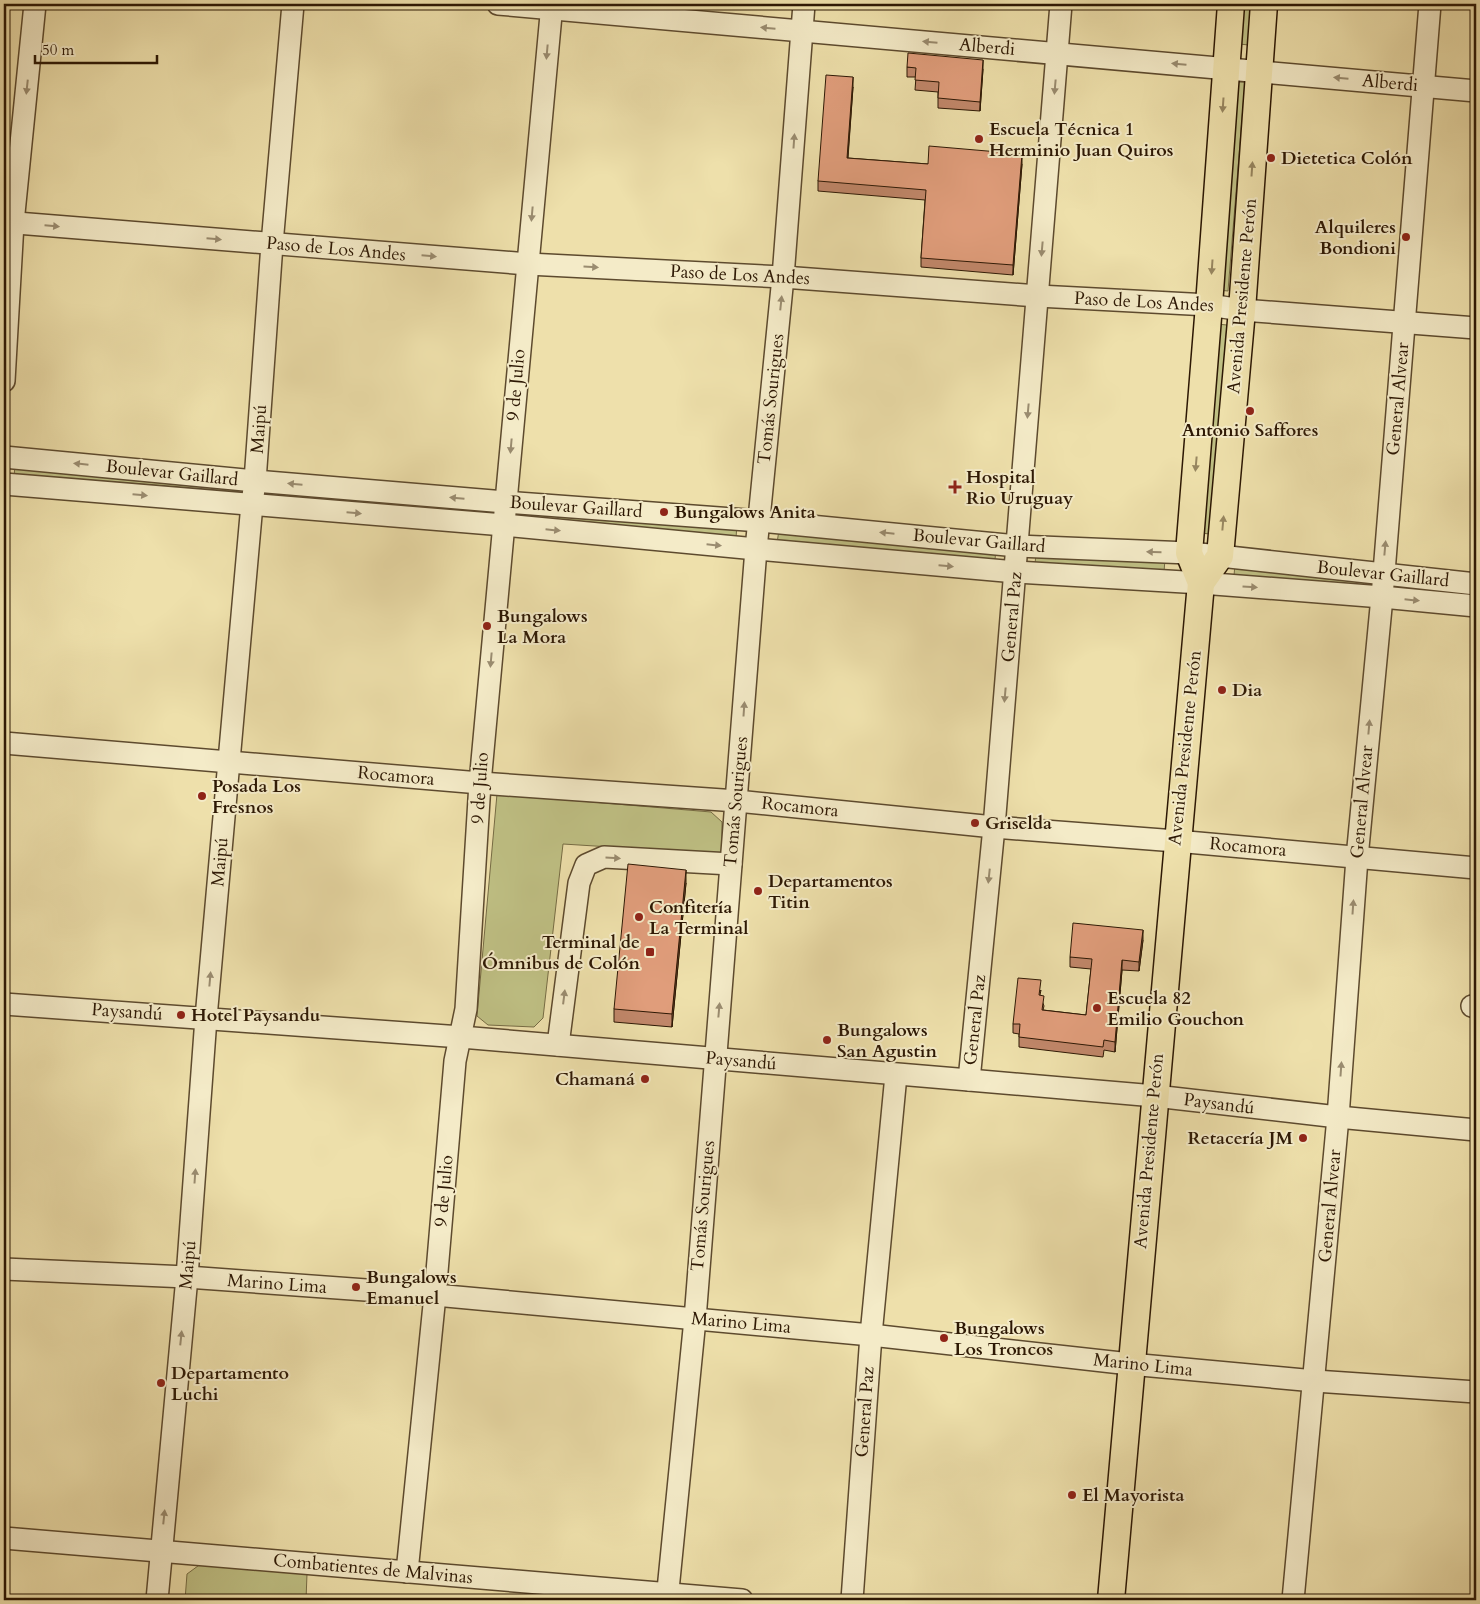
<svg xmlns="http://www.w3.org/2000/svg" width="1480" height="1604" viewBox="0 0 1480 1604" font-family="Cardo,serif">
  <rect width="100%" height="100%" fill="#eee0ab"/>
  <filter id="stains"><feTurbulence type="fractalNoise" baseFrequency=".004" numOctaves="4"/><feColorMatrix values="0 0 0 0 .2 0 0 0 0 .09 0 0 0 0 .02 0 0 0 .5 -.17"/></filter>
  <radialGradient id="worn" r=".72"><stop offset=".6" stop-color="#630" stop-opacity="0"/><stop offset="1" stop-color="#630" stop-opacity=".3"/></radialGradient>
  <!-- green -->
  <g fill="#bfc084" stroke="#766c44">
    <path d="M1243,4H1252L1249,45L1239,44Z"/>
    <path d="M1235,82H1245L1228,291L1218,290Z"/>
    <path d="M1217,324L1227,325L1210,534L1200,533Z"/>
    <path d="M15,464L233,482L232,495L14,478Z"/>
    <path d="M269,487L487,504L485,517L268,500Z"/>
    <path d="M519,507L737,524L736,538L518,520Z"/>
    <path d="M779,530L996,547L995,560L777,543Z"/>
    <path d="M1036,552L1165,559L1164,572L1035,565Z"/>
    <path d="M1235,563L1364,573L1363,586L1234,576Z"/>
    <path d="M497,794L711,812L722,822V854L563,844L543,1018L534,1027L488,1025L477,1016Z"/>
    <path d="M202,1563L307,1574L306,1600H185L187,1574Z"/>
  </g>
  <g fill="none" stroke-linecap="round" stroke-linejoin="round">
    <!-- minor casing -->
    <g stroke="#5d4a2e" stroke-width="24">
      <g id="minor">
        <path d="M498,4L1476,91"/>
        <path d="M4,222L528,264L783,277L1038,296L1209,305L1242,310L1476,328"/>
        <path d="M4,381L13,223L35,4"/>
        <path d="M4,457L255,481L505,502L760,521L1017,546L1189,553L1220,556L1476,584"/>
        <path d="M4,484L504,525L756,549L1016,572L1201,583L1382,597L1476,606"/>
        <path d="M4,743L480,783L737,801L994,827L1176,841L1476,868"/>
        <path d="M4,1004L461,1037L969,1080L1155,1096L1338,1117L1476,1130"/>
        <path d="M1472,1006L1476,1007"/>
        <path d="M558,1045L579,883L586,865L604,857L731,864"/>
        <path d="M969,1080L994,827L1061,4"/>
        <path d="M4,1269L187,1277L435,1295L871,1335L1130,1364L1315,1381L1476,1392"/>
        <path d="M4,1538L742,1600"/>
        <path d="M407,1572L435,1295L455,1061L466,1009L480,783L552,4"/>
        <path d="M157,1600L187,1277L206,1018L252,504L255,481L272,244L293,4"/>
        <path d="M667,1600L695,1319L756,549L783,277L804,4"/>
        <path d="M852,1600L871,1335L896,1075"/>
        <path d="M1293,1600L1338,1117L1357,858L1382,597L1430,4"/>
      </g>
    </g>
    <!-- major casing -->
    <g stroke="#2d1804" stroke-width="29">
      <g id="major">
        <path d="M1201,583L1220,556L1242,310L1264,4"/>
        <path d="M1111,1600C1138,1261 1168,922 1201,583L1189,553L1209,305L1231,4"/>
      </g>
    </g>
    <!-- minor -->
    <use href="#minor" stroke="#f4ebc8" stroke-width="21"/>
    <!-- major -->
    <use href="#major" stroke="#eee0ab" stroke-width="26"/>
  </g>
  <!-- wall -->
  <g fill="#c1876a" stroke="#2d1804">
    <path d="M907,67L983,69L980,111L938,108V92L915,90L916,77H907Z"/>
    <path d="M853,87L848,158L928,164H1022L1013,275L921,267V258L925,200L818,191V181Z"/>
    <path d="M686,883L672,1027L614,1022V1009Z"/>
    <path d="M1143,940L1139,971L1122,970L1115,1052L1104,1050L1103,1057L1019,1047V1034L1013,1033V1024L1041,990L1040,995L1044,1006L1043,1010L1086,1015L1091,969L1070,967V957Z"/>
  </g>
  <!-- shaded-wall -->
  <g fill="#9d6e56" stroke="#2d1804">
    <path d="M983,60V69L980,111V102Z"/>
    <path d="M853,77V87L847,167V158Z"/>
    <path d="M1022,154V164L1013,275V265Z"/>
    <path d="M686,870V883L672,1027V1014Z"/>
    <path d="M1143,930V940L1139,971V962Z"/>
    <path d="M1122,960V970L1115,1052V1042Z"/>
  </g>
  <!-- building -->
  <g fill="#e09d7b" stroke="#2d1804">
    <path d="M908,53L983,60L980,102L938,98L939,82L915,80L916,68L907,67Z"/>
    <path d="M826,75L853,77L847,158L928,164L929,146L1022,154L1013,265L921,258L926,190L818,181Z"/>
    <path d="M628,864L686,870L672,1014L614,1009Z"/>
    <path d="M1073,923L1143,930L1139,962L1122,960L1115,1042L1104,1040L1103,1047L1019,1037L1020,1024H1013L1018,978L1041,980L1039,995L1044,996L1042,1010L1086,1015L1092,959L1070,957Z"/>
  </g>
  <!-- one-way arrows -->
  <defs><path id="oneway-solid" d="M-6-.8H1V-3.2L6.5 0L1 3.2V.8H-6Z" transform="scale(1.25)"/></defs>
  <g fill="#9a8c70">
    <use href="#oneway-solid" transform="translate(768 28) rotate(-175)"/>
    <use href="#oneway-solid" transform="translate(930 42) rotate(-175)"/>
    <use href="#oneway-solid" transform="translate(547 52) rotate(95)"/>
    <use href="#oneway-solid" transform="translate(1179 64) rotate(-175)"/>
    <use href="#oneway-solid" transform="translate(1341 78) rotate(-175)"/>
    <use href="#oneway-solid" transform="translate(27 87) rotate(96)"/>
    <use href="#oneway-solid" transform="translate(1055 87) rotate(95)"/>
    <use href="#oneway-solid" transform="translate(794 141) rotate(-86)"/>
    <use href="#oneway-solid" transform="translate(532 214) rotate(95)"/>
    <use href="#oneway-solid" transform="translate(52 226) rotate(5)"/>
    <use href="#oneway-solid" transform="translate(214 239) rotate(5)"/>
    <use href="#oneway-solid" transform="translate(1042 249) rotate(95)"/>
    <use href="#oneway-solid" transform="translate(429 256) rotate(5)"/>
    <use href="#oneway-solid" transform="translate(591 267) rotate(3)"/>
    <use href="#oneway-solid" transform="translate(781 303) rotate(-84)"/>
    <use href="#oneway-solid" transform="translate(1028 411) rotate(95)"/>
    <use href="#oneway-solid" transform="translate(511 446) rotate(95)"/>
    <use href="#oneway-solid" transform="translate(81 464) rotate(-174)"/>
    <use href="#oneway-solid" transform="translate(295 484) rotate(-175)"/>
    <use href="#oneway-solid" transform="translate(140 495) rotate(5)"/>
    <use href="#oneway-solid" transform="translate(457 498) rotate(-175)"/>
    <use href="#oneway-solid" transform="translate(354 513) rotate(5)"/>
    <use href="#oneway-solid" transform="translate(553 530) rotate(6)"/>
    <use href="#oneway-solid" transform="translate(887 533) rotate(-174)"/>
    <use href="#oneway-solid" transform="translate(714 545) rotate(6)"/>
    <use href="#oneway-solid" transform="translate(1385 548) rotate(-85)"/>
    <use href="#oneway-solid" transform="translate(1154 552) rotate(-178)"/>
    <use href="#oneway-solid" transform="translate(946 566) rotate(5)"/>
    <use href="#oneway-solid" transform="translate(1250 587) rotate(4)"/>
    <use href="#oneway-solid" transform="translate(1412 600) rotate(6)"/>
    <use href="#oneway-solid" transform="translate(491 660) rotate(95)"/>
    <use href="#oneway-solid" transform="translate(1005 695) rotate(95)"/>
    <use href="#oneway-solid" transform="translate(744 709) rotate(-86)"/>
    <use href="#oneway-solid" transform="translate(1369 727) rotate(-85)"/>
    <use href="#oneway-solid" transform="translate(613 858) rotate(3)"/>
    <use href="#oneway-solid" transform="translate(989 876) rotate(96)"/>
    <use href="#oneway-solid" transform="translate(1353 907) rotate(-86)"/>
    <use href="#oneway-solid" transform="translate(210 979) rotate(-85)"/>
    <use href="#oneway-solid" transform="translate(564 997) rotate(-83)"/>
    <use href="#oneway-solid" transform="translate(719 1010) rotate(-85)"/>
    <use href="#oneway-solid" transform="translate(1341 1069) rotate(-86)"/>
    <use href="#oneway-solid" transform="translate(195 1176) rotate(-86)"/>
    <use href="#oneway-solid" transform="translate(181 1338) rotate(-84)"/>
    <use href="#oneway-solid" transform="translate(164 1517) rotate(-84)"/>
  </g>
  <g fill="#978660">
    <use href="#oneway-solid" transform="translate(1223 105) rotate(94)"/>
    <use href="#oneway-solid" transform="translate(1252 169) rotate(-86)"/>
    <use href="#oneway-solid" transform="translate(1212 267) rotate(94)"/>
    <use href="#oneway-solid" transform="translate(1196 464) rotate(95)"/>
    <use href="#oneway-solid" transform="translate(1223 523) rotate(-85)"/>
  </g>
  <!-- markers -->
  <g fill="#8f2418" stroke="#f4ebc8" stroke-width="2">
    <circle cx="979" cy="139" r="5"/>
    <circle cx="1271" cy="158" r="5"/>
    <circle cx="1406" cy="237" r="5"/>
    <circle cx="1250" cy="411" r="5"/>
    <path d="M952.5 479.5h5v5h5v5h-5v5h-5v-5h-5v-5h5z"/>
    <circle cx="664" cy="512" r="5"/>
    <circle cx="487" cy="626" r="5"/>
    <circle cx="1222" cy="690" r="5"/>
    <circle cx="202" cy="796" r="5"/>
    <circle cx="975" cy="823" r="5"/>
    <circle cx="758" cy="891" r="5"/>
    <circle cx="639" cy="917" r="5"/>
    <rect x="645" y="947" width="10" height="10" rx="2.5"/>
    <circle cx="1097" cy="1008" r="5"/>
    <circle cx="181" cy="1015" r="5"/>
    <circle cx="827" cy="1040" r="5"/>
    <circle cx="645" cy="1079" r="5"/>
    <circle cx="1303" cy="1138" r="5"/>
    <circle cx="356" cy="1287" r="5"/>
    <circle cx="944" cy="1338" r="5"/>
    <circle cx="161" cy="1383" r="5"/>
    <circle cx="1072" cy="1495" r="5"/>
  </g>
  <g text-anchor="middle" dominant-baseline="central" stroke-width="4" stroke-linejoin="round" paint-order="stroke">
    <!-- street labels -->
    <g font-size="18" fill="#2d1804" stroke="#f4ebc8">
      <text transform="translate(987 47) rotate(5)">Alberdi</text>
      <text transform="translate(1390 83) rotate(5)">Alberdi</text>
      <text transform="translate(336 249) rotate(5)">Paso de Los Andes</text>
      <text transform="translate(740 275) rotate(3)">Paso de Los Andes</text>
      <text transform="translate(1242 296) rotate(-85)">Avenida Presidente Perón</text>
      <text transform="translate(1144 302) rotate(3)">Paso de Los Andes</text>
      <text transform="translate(516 385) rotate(-85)">9 de Julio</text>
      <text transform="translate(771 399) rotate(-84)">Tomás Sourigues</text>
      <text transform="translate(1398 399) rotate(-85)">General Alvear</text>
      <text transform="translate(259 429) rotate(-86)">Maipú</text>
      <text transform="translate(172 473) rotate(6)">Boulevar Gaillard</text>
      <text transform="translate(576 507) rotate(4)">Boulevar Gaillard</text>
      <text transform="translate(979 541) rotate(5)">Boulevar Gaillard</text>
      <text transform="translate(1383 574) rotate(6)">Boulevar Gaillard</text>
      <text transform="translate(1012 617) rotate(-85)">General Paz</text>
      <text transform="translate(1185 748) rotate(-84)">Avenida Presidente Perón</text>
      <text transform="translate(396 776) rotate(5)">Rocamora</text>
      <text transform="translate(480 788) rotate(-86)">9 de Julio</text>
      <text transform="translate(736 802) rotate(-85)">Tomás Sourigues</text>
      <text transform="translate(1362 802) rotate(-85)">General Alvear</text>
      <text transform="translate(800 807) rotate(6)">Rocamora</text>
      <text transform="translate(1248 847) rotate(5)">Rocamora</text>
      <text transform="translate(220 862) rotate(-85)">Maipú</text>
      <text transform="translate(127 1012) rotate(4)">Paysandú</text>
      <text transform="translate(975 1020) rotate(-84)">General Paz</text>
      <text transform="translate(741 1061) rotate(5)">Paysandú</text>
      <text transform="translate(1219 1104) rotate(7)">Paysandú</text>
      <text transform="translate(1149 1151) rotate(-85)">Avenida Presidente Perón</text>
      <text transform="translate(444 1191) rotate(-85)">9 de Julio</text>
      <text transform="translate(703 1206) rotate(-85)">Tomás Sourigues</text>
      <text transform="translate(1330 1206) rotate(-85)">General Alvear</text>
      <text transform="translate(188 1265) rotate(-85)">Maipú</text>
      <text transform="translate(277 1284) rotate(4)">Marino Lima</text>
      <text transform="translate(741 1323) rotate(5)">Marino Lima</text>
      <text transform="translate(1143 1365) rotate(6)">Marino Lima</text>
      <text transform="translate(865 1412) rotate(-86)">General Paz</text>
      <text transform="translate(373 1569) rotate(5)">Combatientes de Malvinas</text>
    </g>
    <!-- poi labels -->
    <g font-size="18" font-weight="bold" fill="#2d1804" stroke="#f4ebc8" text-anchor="start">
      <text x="989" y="129">Escuela Técnica 1<tspan x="989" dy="21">Herminio Juan Quiros</tspan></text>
      <text x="1281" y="158">Dietetica Colón</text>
      <text x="1396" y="227" text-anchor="end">Alquileres<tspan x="1396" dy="21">Bondioni</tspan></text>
      <text x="1250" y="430" text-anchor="middle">Antonio Saffores</text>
      <text x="966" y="477">Hospital<tspan x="966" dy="21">Rio Uruguay</tspan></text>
      <text x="674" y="512">Bungalows Anita</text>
      <text x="497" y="616">Bungalows<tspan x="497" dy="21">La Mora</tspan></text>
      <text x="1232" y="690">Dia</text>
      <text x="212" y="786">Posada Los<tspan x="212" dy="21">Fresnos</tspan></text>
      <text x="985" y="823">Griselda</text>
      <text x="768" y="881">Departamentos<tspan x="768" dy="21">Titin</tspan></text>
      <text x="649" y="907">Confitería<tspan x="649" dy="21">La Terminal</tspan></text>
      <text x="640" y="942" text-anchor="end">Terminal de<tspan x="640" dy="21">Ómnibus de Colón</tspan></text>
      <text x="1107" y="998">Escuela 82<tspan x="1107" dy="21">Emilio Gouchon</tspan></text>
      <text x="191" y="1015">Hotel Paysandu</text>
      <text x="837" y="1030">Bungalows<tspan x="837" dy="21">San Agustin</tspan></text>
      <text x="635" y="1079" text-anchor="end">Chamaná</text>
      <text x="1293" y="1138" text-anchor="end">Retacería JM</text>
      <text x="366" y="1277">Bungalows<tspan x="366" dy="21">Emanuel</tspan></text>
      <text x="954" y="1328">Bungalows<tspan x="954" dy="21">Los Troncos</tspan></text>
      <text x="171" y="1373">Departamento<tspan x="171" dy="21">Luchi</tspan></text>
      <text x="1082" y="1495">El Mayorista</text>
    </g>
  </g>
  <!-- margin -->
  <rect width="1480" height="1604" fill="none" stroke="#eee0ab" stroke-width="20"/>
  <rect x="5" y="5" width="1470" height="1594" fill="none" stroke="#2d1804" stroke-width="2.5"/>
  <rect x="10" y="10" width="1460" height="1584" fill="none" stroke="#2d1804"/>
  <!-- scale -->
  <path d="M35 55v8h122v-8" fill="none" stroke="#2d1804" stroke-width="2.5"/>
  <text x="42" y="55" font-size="15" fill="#2d1804" stroke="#f4ebc8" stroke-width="4" paint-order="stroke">50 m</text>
  <rect width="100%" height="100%" filter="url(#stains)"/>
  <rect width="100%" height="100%" fill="url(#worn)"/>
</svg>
